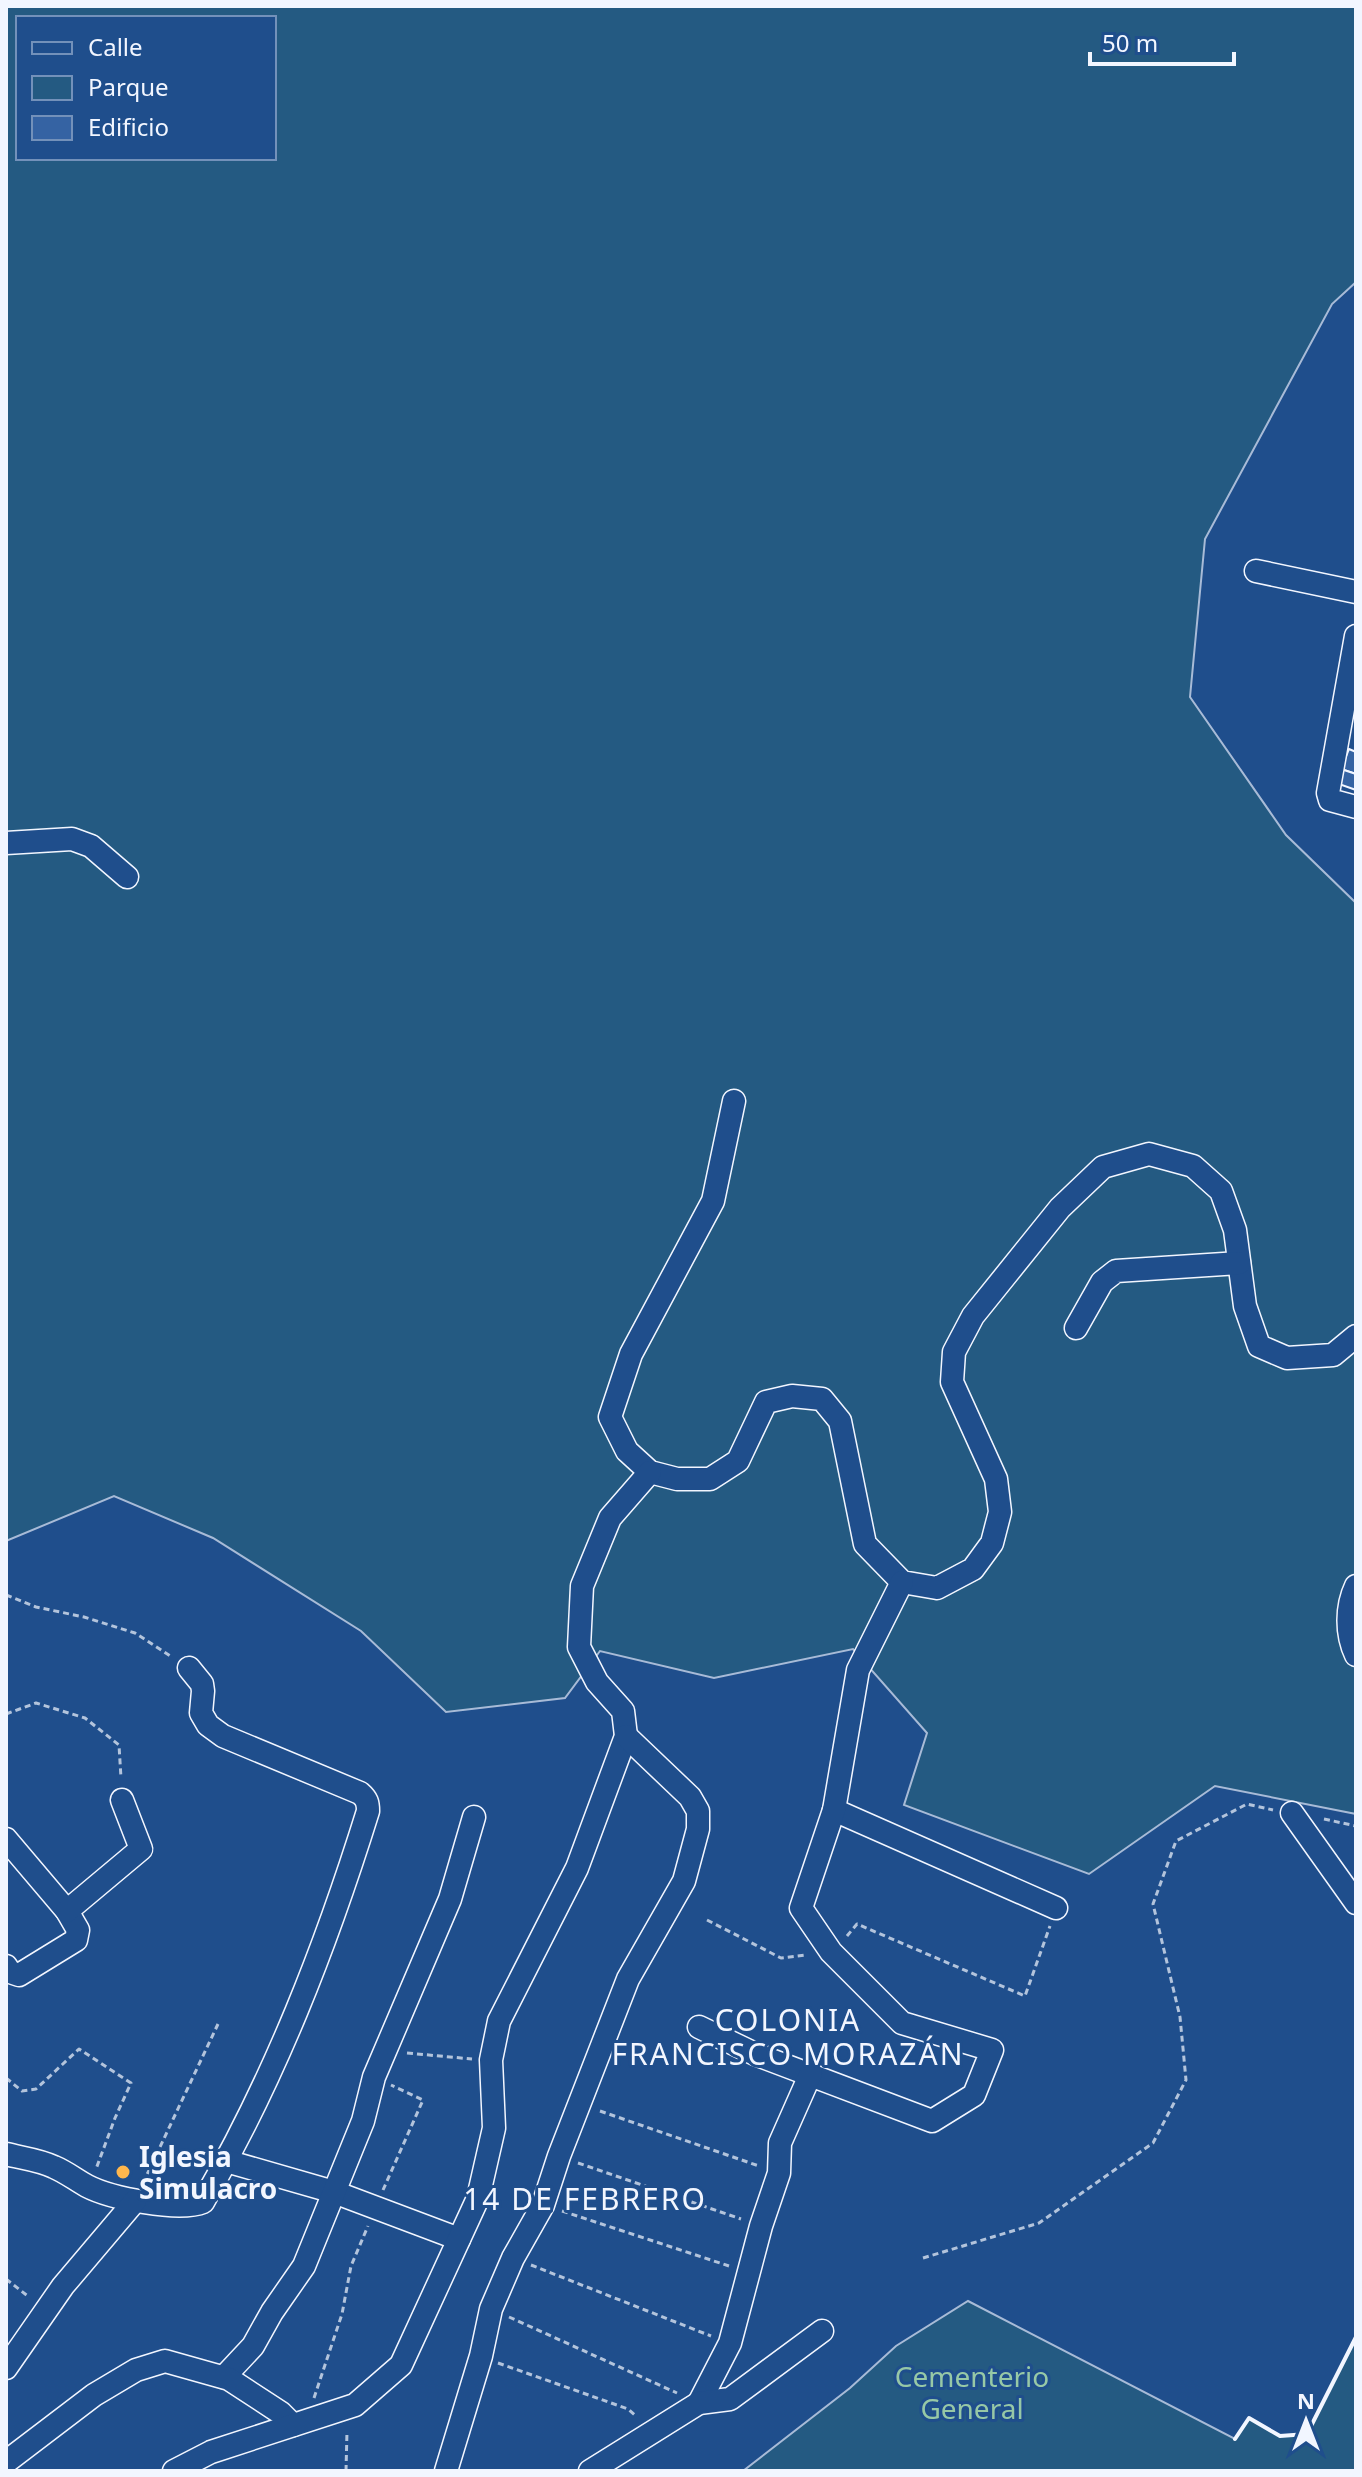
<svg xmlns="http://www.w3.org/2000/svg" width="1362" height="2477" viewBox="0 0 1362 2477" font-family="'Noto Sans',sans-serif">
  <rect width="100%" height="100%" fill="#1f4e8c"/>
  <!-- green -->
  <g fill="#245a82" stroke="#a8bbd7" stroke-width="2" fill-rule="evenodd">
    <path d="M6,6H1356V282L1332,304L1205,539L1190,697L1286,835L1356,903V1814L1215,1786L1089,1874L904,1805L927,1733L853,1649L714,1678L600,1651L565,1698L446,1712L361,1631L213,1538L114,1496L6,1541ZM18,18H274V158H18Z"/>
    <path d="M968,2301L1235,2439L1249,2418L1280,2436L1307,2434L1356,2337V2471H743L850,2388L896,2346Z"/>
  </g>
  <!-- building -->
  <g fill="#3563a3" stroke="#f2f6ff" stroke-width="2">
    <path d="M1349,749L1356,752V774L1341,769Z"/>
    <path d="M1341,769L1356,774V790L1336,783Z"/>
  </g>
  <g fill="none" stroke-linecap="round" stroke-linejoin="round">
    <!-- minor casing -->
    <g stroke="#f2f6ff" stroke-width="25">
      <g id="minor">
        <path d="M1256,571L1356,592"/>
        <path d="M1356,636L1328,793L1330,800L1356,807"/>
        <path d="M6,843L72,839L91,846L127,877"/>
        <path d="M734,1101L713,1201L631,1354L610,1417L627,1451L650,1472L677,1479H710L738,1461L766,1402L792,1396L822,1399L840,1421L865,1544L902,1582L937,1588L973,1569L992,1543L1000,1512L996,1479L952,1382L954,1352L973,1316L1060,1208L1103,1167L1149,1154L1193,1166L1221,1191L1235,1230L1245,1306L1259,1346L1287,1358L1333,1355L1356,1336"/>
        <path d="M1076,1328L1102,1282L1116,1271L1239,1263"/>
        <path d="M1356,1586C1346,1607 1346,1634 1356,1655"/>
        <path d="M834,1810L1056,1908"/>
        <path d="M1292,1813L1356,1903"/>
        <path d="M6,1839L67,1911L78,1930L76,1940L19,1975L10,1972L6,1966"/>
        <path d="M67,1911L141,1849L122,1800"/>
        <path d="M699,2027L755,2054L932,2121L974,2095L992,2050L902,2023L831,1952L801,1908L834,1810L858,1670L902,1582"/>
        <path d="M6,2154C22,2158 40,2160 54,2167C66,2172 76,2180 87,2186C110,2198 179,2212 203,2202C275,2077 325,1949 368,1811C368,1803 367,1799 360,1793L223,1736L208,1725L201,1713L203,1691L202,1684L189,1668"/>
        <path d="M226,2161L334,2192L459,2239"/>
        <path d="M6,2368L63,2286L135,2201"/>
        <path d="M224,2377L253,2346L272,2312L304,2266L363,2121L374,2077L450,1899L474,1817"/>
        <path d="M699,2403L730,2343L761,2226L779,2173L780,2143L811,2073"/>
        <path d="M6,2462L94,2395L136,2370L165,2361L229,2379L281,2413L293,2425"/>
        <path d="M174,2471L211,2452L355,2405L401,2365L478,2198L494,2128L491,2060L499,2021L577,1868L626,1736L623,1711L597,1682L579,1647L582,1586L610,1518L650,1472"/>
        <path d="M446,2471L481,2356L491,2309L513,2258L543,2205L559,2156L628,1979L684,1881L698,1829V1811L690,1797L626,1736"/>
        <path d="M590,2471L699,2403L730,2399L822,2331"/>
      </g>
    </g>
    <!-- path -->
    <g stroke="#b3c4dc" stroke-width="3" stroke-dasharray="6 4" stroke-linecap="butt">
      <path d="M6,1595L36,1607L84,1617L135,1633L172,1657"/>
      <path d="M6,1714L36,1703L85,1718L119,1745L121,1778"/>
      <path d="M1324,1819L1356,1826"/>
      <path d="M707,1920L781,1958L806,1955"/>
      <path d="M847,1936L857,1924L1025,1996L1050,1926"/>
      <path d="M407,2053L472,2059"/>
      <path d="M6,2078L22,2091L36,2089L79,2049L131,2083L115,2118L96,2169"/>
      <path d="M600,2111L759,2166"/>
      <path d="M578,2163L741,2219"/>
      <path d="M143,2183L218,2024"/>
      <path d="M383,2190L423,2100L391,2085"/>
      <path d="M562,2211L729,2266"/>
      <path d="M923,2258L1039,2223L1153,2143L1186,2080L1180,2017L1153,1904L1176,1841L1247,1804L1273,1810"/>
      <path d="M531,2265L711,2336"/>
      <path d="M6,2279L29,2297"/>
      <path d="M509,2317L677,2393"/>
      <path d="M498,2363L628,2409L636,2416"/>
      <path d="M314,2398L342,2314L351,2266L368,2226"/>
      <path d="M346,2471L347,2431"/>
    </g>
    <!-- minor -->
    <use href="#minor" stroke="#1f4e8c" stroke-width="22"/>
    <!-- wall -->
    <path stroke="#f2f6ff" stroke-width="4" d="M1235,2439L1249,2418L1280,2436L1307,2434L1356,2337"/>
  </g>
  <!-- markers -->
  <circle fill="#ffb74d" stroke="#1f4e8c" stroke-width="3" cx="123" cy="2172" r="8"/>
  <g text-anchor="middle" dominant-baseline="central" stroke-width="6" stroke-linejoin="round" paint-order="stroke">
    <!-- poi labels -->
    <g font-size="28" font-weight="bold" fill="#f2f6ff" stroke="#1f4e8c" text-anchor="start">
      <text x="139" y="2156">Iglesia<tspan x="139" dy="32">Simulacro</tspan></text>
    </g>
    <!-- park labels -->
    <g font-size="28" fill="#97c8a6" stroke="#1f4e8c">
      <text x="972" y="2376">Cementerio<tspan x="972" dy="32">General</tspan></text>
    </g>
    <!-- neighbourhood labels -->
    <g font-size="30" letter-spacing="2" fill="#f2f6ff" stroke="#1f4e8c">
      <text x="788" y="2019">COLONIA<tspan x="788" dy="34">FRANCISCO MORAZÁN</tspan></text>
      <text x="585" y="2198">14 DE FEBRERO</text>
    </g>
  </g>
  <!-- border -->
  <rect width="1362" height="2477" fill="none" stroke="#f2f6ff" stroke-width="16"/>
  <!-- legend -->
  <rect x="16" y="16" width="260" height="144" fill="#1f4e8c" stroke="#7391ba" stroke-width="2"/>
  <rect x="32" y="42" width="40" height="12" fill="#1f4e8c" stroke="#7391ba" stroke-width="2"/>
  <text x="88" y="56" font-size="24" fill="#f2f6ff">Calle</text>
  <rect x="32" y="76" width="40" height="24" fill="#245a82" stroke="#7391ba" stroke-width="2"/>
  <text x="88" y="96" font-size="24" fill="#f2f6ff">Parque</text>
  <rect x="32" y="116" width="40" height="24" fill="#3563a3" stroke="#7391ba" stroke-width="2"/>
  <text x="88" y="136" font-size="24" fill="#f2f6ff">Edificio</text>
  <!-- north arrow -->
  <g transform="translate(1306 2421)" stroke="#1f4e8c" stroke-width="6" paint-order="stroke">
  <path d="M0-6L14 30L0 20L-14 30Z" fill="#f2f6ff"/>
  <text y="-12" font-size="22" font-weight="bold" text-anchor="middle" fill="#f2f6ff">N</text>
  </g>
  <!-- scale -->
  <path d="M1090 52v12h144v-12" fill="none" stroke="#f2f6ff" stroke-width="4"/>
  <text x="1102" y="52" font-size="24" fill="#f2f6ff" stroke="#1f4e8c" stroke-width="6" paint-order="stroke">50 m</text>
</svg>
